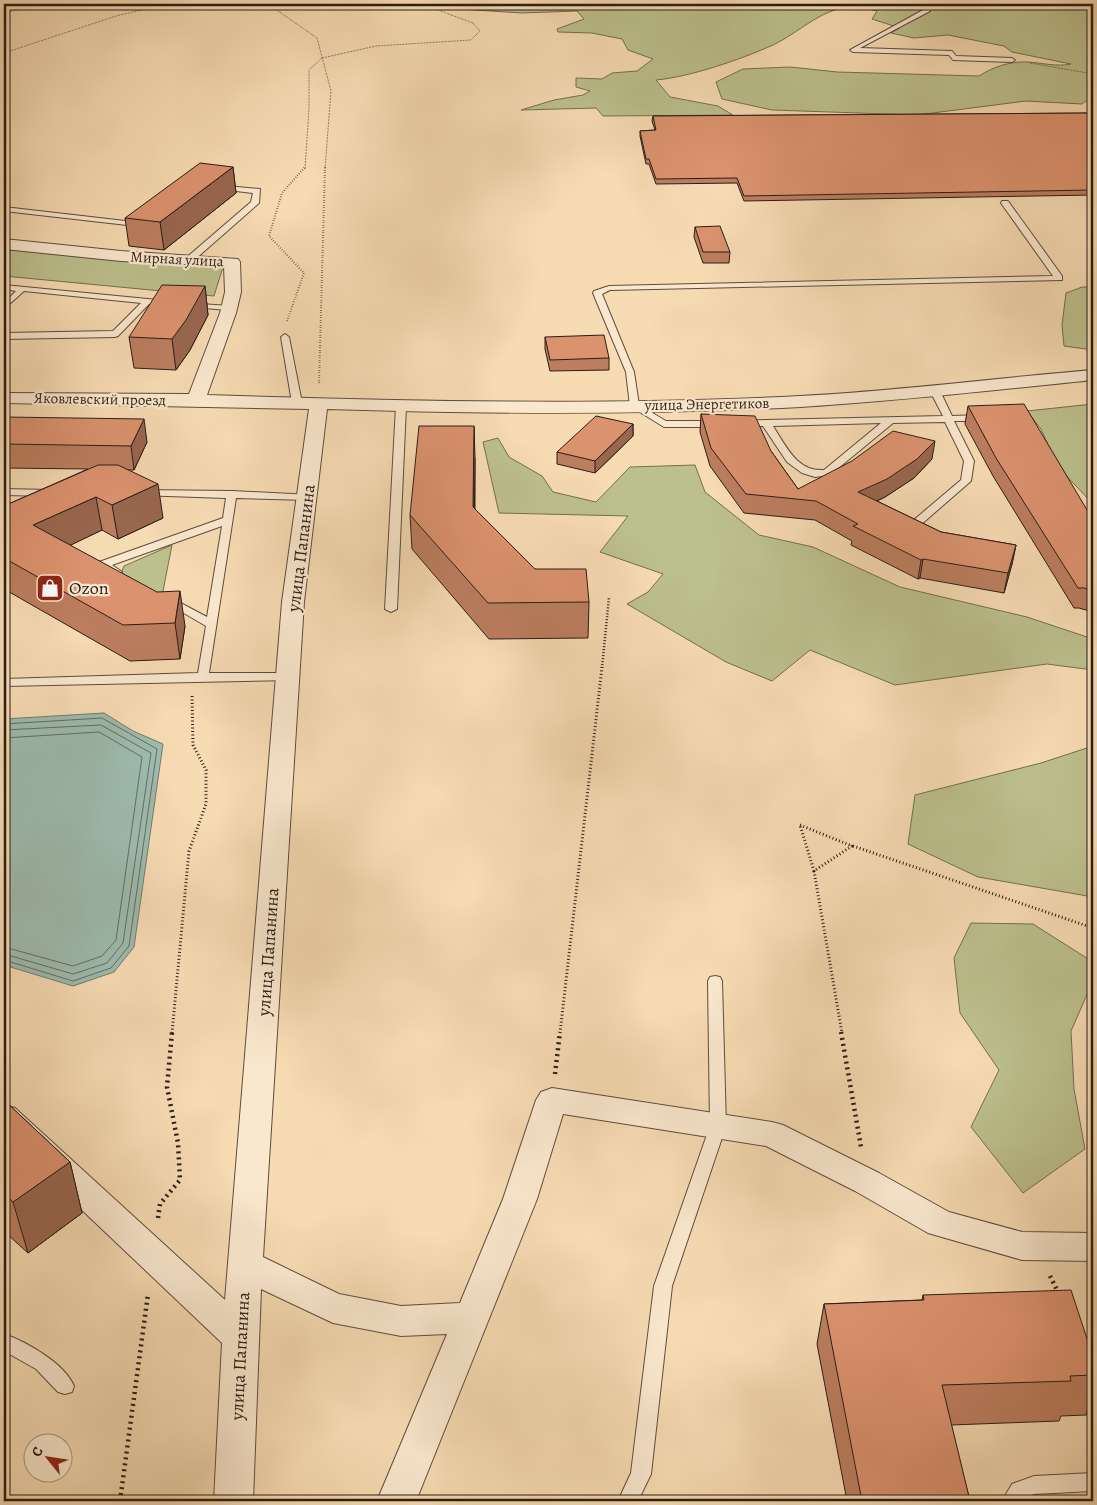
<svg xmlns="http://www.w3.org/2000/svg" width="1097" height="1505" viewBox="0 0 1097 1505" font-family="Alegreya,serif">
  <rect width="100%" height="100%" fill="#f7dbb3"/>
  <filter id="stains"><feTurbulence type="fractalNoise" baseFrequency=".004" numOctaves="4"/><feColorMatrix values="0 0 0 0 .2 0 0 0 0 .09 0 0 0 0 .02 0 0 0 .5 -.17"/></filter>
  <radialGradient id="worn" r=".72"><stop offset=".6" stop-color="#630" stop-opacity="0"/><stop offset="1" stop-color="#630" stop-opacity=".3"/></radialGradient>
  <!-- green -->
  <g fill="#bcc08d" stroke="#736e52">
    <path d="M424,4H1093V96L1082,104L1026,101L917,115L772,110L722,99L716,82L743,69L790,67L837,72L979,76C993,67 1010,61 1028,62C1043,63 1057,67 1071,64L1012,52L1004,46L948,35L914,38L891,33L900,28L872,19L877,11C868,9 856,5 847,7C819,11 798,33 773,45C742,59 690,77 656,80L670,97L718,106L733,115L603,116L596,108L521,110L554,100L583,95L590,91L576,87V78L602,79L612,73L637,71L653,59L628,50L622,39L592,33L558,32L557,29L584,19L577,11L521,13L460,9Z"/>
    <path d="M4,249L115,260L223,267L214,296L4,276Z"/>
    <path d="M1082,287H1093V350L1064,346L1062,325L1066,293Z"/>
    <path d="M1093,404V504L1058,467L1041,429L1027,411Z"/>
    <path d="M498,438L509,457L542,476L553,492L596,502L630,467L695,465L705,492L759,535L813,547L900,587L1027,617L1093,639V670L1047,664L895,685L810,650L772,681L726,662L627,604L648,592L663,574L600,552L628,516L499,513L483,442Z"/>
    <path d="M172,545L162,596L121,573L124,566Z"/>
    <path d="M1093,746V795L1091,796L1093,798V897L978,877L908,844L915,795L1041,763Z"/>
    <path d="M971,923L1033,924L1093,962V981L1071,1031L1074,1089L1085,1149L1023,1193L971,1127L999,1070L960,1013L954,958Z"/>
  </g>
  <!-- water -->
  <path fill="#9dbbae" stroke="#6f7c72" d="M104,713L133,731L163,744L134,947L114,972L73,986L4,965V719Z"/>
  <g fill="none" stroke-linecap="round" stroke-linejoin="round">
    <!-- shore -->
    <g stroke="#646c62" stroke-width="1">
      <path d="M4,724L102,718L157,749L129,946L111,968L73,981L4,960"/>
      <path d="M4,730L101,725L151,753L123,943L107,963L73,974L4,954"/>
      <path d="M4,738L99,732L142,757L116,940L102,956L73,966L4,947"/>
    </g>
    <!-- lane casing -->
    <g stroke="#5d4c3e" stroke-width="2">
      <g id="lane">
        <path d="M925,4H931L930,11L860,48L952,51L956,56L1012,58L1015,60L1012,62L953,60L949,55L853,52L850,50L925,9Z"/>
        <path d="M216,185L260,189L259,203L192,262H186V258L251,202L253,193L219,189L215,187Z"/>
        <path d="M1002,201H1008L1062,276V280L610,290L602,294L634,372L639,405L666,421H716L721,424L716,427H664L630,406L626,372L593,293L594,291L609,286L1053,276L1001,203Z"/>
        <path d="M4,207L134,222L140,219L144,221L136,226L4,211Z"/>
        <path d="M4,285L168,301L172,303L168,305L149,304L118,336L115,337L4,339V333L113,331L141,303L24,291L4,309V303L16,291L4,289Z"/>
        <path d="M187,303L229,306L233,308L229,310L190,307H187Z"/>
        <path d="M285,334L289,337L302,403L297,406L292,403L281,337Z"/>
        <path d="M935,388L940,391L952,416L981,415L986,418L981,421H954L974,461L971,481L917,528L913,529L908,526L909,524L961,480L964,461L945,422L893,423L830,475L815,477L802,473L787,462L763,426L741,427L736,424L741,421L766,420L943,416L930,391ZM881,423L824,470C797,472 786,446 773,426Z"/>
        <path d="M401,403L406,406L397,609L391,612L385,609L396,406Z"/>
        <path d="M4,489L50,490L55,493L50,496L4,495Z"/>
        <path d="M142,490L232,491L311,495L312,497L307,500L236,498L209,673H288L292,674L294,677L292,680L4,686V679L198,673L206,626L163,601L165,599H173L207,617L222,526L112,565L122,572L121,574H113L98,564L99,562L223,518L226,498L138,495V491Z"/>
        <path d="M715,976L720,977L722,981L726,1126L672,1286L651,1474L638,1501H618L631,1473L654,1286L710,1126L708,981L710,977Z"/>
        <path d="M4,1334C27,1342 64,1363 74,1386L72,1392L65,1394L58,1392L36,1369L4,1351Z"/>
        <path d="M1093,1473V1491L1034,1494L1026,1497L1023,1501H1002L1012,1484L1034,1476Z"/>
      </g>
    </g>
    <!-- street casing -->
    <g stroke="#5d4c3e" stroke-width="2">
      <path id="street" d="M4,239L121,251L238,259L240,262L241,292L236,313L207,395C404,401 602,406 800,396C898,391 995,378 1093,370V380C996,390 899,401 801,407C644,415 485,414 327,409L304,602L263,1257L339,1294L401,1306L460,1303L503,1199L536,1100L541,1092L552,1088L772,1122L783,1125L879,1173L949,1212L1022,1232L1093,1233V1261L1022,1260L928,1233L855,1191L766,1146L563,1114L537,1199L416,1501H377L447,1334L401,1336L333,1323L261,1289L253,1501H214L222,1343L4,1136V1105L15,1108L225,1300L282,602L309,409L4,403V393L189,394L220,313L225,292L224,266L121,261L4,249Z"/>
    </g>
    <!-- path-far4 -->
    <g stroke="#2a1d17" stroke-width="1" stroke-dasharray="0.5 1" stroke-linecap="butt">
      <path d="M268,4L317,38L331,91L325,169"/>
      <path d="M4,13L45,4"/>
      <path d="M4,53L116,16L168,4"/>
      <path d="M1030,63L1093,74"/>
      <path d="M305,169L309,108V70L322,58L376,46L471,40L480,31L473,23L422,4"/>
    </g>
    <!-- path-far3 -->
    <g stroke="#2a1d17" stroke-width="2" stroke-dasharray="0.5 2" stroke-linecap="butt">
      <path d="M287,321L304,273L269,236L282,193L305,167"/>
      <path d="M319,383L325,167"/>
    </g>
    <!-- path-far2 -->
    <path stroke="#2a1d17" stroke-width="2.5" stroke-dasharray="1 2" stroke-linecap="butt" d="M602,668L609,597"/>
    <!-- path-far1 -->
    <g stroke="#2a1d17" stroke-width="3" stroke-dasharray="1 2.5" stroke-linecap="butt">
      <path d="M800,825L852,846L814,871Z"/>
      <path d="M853,846L1093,928"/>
      <path d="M814,871L842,1033"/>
      <path d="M172,1033L189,851L206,804V770L193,745L192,695"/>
      <path d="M560,1033L602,667"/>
    </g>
    <!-- path -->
    <g stroke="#2a1d17" stroke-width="4.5" stroke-dasharray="2 4" stroke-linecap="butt">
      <path d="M841,1032L861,1147"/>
      <path d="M555,1074L560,1032"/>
      <path d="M158,1218L160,1204L180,1180L178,1143L167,1087L172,1032"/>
      <path d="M1050,1276L1058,1292"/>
      <path d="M120,1501L148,1294"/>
    </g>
    <!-- lane -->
    <use href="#lane" fill="#fae8ce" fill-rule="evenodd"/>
    <!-- street -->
    <use href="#street" fill="#fae8ce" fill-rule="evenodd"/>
  </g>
  <!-- wall -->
  <g fill="#bc7e5f" stroke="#2a1d17">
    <path d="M1093,113V195L744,201L737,183L656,184L649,164H646L640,136V131L655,130L652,121L653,116Z"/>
    <path d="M233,167L236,193L164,250L129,246L125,218Z"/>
    <path d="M695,227L730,252L729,263H703L694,237Z"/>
    <path d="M205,286L208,315L190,350L176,370L134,368L129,337Z"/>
    <path d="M545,337L609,358V370L550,371L545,349Z"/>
    <path d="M968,406L1093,520V612L1079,608H1074L993,476L965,424Z"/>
    <path d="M701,414L771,451L798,489L932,459L914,478L885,497L877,501L941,532L1016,545L1012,564L1004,593L920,578L918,579L851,545L852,541L815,520L744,513L710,466L700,432Z"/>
    <path d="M4,417L147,442L134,470H128L163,518L118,539L102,530L70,545L185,626L180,659L130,661L4,589V506L88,469L4,468Z"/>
    <path d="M633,424V436L595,473L557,464V452Z"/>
    <path d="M475,458V509L535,569L589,602L588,638L489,639L412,549L410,515Z"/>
    <path d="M4,1100L70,1162L82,1213L28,1253L7,1234L4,1222Z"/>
    <path d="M923,1295L1093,1357V1393L1086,1415L1061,1416L1059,1421L951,1425L970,1501H847L817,1344L824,1304L922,1300Z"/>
  </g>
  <!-- shaded-wall -->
  <g fill="#99664e" stroke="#2a1d17">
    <path d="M233,167L236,193L164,250L160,222Z"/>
    <path d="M205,286L208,315L190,350L176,370L172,339Z"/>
    <path d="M144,419L147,442L134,470L131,446Z"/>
    <path d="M633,424V436L595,473V461Z"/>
    <path d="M474,426L475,458L474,541L473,507Z"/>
    <path d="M935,441L932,459L914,478L885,497L856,511L858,492Z"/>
    <path d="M158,484L163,518L118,539L112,505Z"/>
    <path d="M96,497L102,530L40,560L33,525Z"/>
    <path d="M1016,545L1012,564L1004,593L1008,573Z"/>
    <path d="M923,559L920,578L918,579L921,560Z"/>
    <path d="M180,591L185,626L180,659L175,623Z"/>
    <path d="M70,1162L82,1213L28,1253L13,1202Z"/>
  </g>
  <!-- building -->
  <g fill="#db926f" stroke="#2a1d17">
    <path d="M1093,113V190L744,196L737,178L656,179L649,159H646L640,131L656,130L653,116Z"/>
    <path d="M200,163L233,167L160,222L125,218Z"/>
    <path d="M720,226L730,252H703L695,227Z"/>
    <path d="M162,285L205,286L186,320L172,339L129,337Z"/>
    <path d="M604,335L609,358L550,360L545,337Z"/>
    <path d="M1024,404L1093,520V591L1084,588H1078L996,458L968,406Z"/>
    <path d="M701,414L755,416L771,451L798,489L852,461L893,431L935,441L917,459L887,479L858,492L941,532L1016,545L1008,573L923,559L921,560L853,526L858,524L816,501L746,494L711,448Z"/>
    <path d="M596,416L633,424L595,461L557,452Z"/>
    <path d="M4,417L144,419L131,446L4,444Z"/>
    <path d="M419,426H474L473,507L535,569H586L589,602L488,603L410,515Z"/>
    <path d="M98,465H118L158,484L112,505L96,497L33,525L157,592L180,591L175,623L123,625L4,558V506Z"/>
    <path d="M4,1100L70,1162L13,1202L4,1193Z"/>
    <path d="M1071,1290L1093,1357V1375L1070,1376L1071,1381L942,1385L970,1501H862L824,1304L924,1300L923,1295Z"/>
  </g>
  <!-- icons -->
  <defs>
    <g id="shop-square" transform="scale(1.4375)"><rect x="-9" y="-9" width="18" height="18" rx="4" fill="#8f2418" stroke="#fae8ce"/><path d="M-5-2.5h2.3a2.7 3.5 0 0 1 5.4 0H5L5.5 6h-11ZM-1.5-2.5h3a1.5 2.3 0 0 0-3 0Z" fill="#fff"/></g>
  </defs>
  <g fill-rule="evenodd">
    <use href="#shop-square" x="50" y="588"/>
  </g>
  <g text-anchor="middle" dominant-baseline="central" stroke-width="4.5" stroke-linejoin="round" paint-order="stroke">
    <!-- far-street labels -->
    <g font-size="15" fill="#2a1d17" stroke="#fae8ce">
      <text transform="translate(177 259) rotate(3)">Мирная улица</text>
      <text transform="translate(100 399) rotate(1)">Яковлевский проезд</text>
      <text transform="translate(707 404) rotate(-1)">улица Энергетиков</text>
    </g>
    <!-- street labels -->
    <g font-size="18" fill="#2a1d17" stroke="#fae8ce">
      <text transform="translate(301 548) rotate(-83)">улица Папанина</text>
      <text transform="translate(268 952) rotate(-86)">улица Папанина</text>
      <text transform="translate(240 1356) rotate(-87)">улица Папанина</text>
    </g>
    <!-- poi labels -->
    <g font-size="18" fill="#2a1d17" stroke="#fae8ce" text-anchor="start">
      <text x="69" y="588">Ozon</text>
    </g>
  </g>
  <!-- margin -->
  <rect width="1097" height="1505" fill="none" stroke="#f7dbb3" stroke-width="20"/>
  <rect x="5" y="5" width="1087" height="1495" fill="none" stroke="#2a1d17" stroke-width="2.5"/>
  <rect x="10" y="10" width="1077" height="1485" fill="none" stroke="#2a1d17"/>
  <!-- north arrow -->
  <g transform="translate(48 1458) rotate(300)"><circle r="24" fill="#fae8ce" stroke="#a79785"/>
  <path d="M0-4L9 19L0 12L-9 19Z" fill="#8f2418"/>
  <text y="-8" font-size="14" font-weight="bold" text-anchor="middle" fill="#2a1d17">С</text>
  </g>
  <rect width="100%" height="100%" filter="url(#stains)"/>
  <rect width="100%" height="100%" fill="url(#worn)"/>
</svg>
